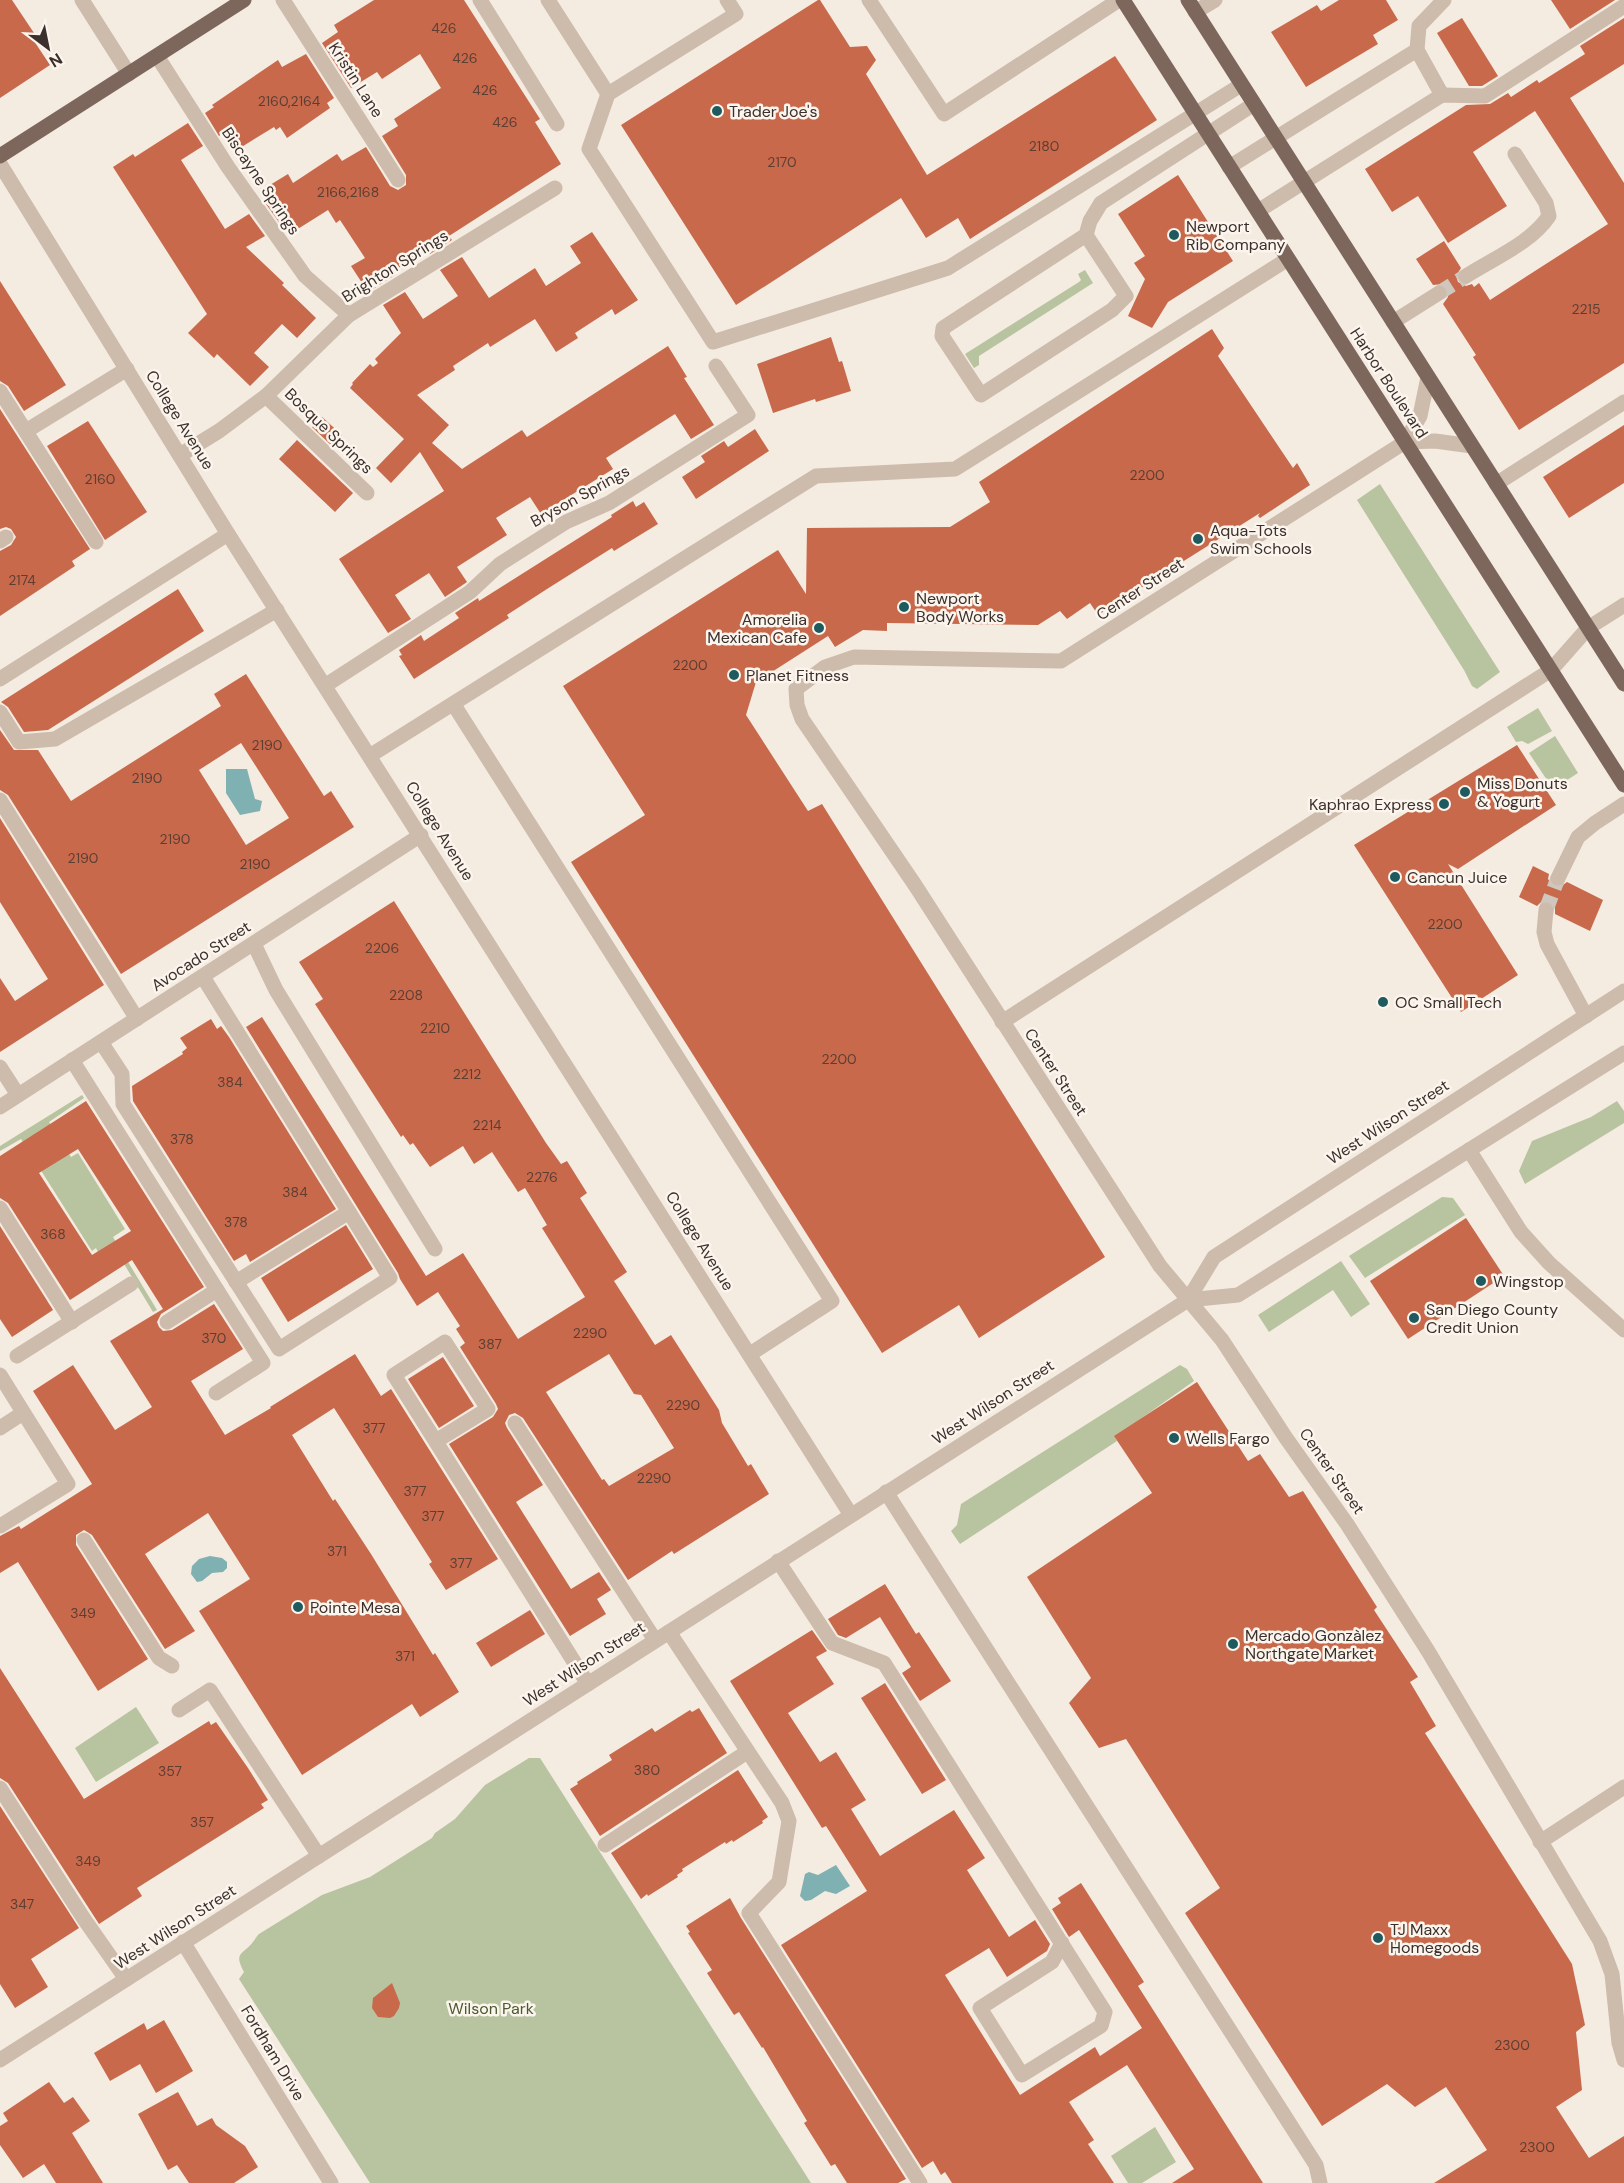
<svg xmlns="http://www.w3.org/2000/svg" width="1624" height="2183" viewBox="0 0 1624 2183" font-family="'DM Sans',sans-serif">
  <rect width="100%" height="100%" fill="#f4ebe1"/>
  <!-- green -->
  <g fill="#b8c4a0">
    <path d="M1085,270L1093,283L979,356V365L974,368L965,354L1079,282L1081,280L1078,274Z"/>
    <path d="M1380,484L1500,672L1477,689L1472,686L1464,670L1357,500Z"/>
    <path d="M1538,708L1552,731L1528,744L1522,741L1516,742L1507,727Z"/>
    <path d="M1555,736L1578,773L1553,789L1529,753Z"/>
    <path d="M82,1095L84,1098L49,1122L71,1157L78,1153L125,1229L113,1237L157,1310L153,1312L112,1244L98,1252L96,1248L92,1251L21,1139L0,1151V1146Z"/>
    <path d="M1617,1101L1624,1111V1123L1525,1184L1519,1171L1532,1141L1591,1117Z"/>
    <path d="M1442,1197L1453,1198L1465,1215L1365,1278L1349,1256Z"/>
    <path d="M1341,1261L1370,1304L1351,1317L1333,1290L1269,1332L1258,1315Z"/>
    <path d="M1180,1365L1187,1369L1194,1381L1115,1437L1117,1441L960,1544L951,1531L957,1525L961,1504Z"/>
    <path d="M136,1707L159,1743L96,1782L75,1748Z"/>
    <path d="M529,1758H540L811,2183H370L239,1979L244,1972C233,1952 243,1955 253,1942C255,1939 257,1936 259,1934L322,1895L370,1877L432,1838L435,1833L455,1819L485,1785Z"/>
    <path d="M1155,2127L1176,2162L1142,2183H1128L1111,2156Z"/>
  </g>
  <!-- water -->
  <g fill="#7fb0b2">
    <path d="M226,769H247L255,799L262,801L260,811L240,815L226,793Z"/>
    <path d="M210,1556L222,1558L227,1562V1568L223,1572L212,1573L202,1581L197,1582L191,1574L192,1566L199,1559Z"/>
    <path d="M836,1865L850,1886L836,1894L825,1891L811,1900L805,1901L800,1896L805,1874L809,1872L818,1875Z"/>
  </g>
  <!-- building -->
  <g fill="#c8694b" fill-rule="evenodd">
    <path d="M0,0H12L38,39L34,41L50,65L0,98Z"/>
    <path d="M374,0H464L540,119L535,122L561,164L449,236L452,240L430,254L427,250L392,272L395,275L373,289L371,286L366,289L351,266L365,258L340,220L336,223L328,210L293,232L287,222L281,225L266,204L272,199L265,188L288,174L293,183L337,154L342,161L366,147L390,186L398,190L406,185V175L382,136L398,126L394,119L441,88L420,54L382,79L377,72L351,88L322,43L338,32L334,25Z"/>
    <path d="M818,0H820L850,47L867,46L876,60L866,74L927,175L1115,56L1157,120L970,239L958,218L926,238L901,198L736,305L621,125Z"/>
    <path d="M1339,0H1386L1398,20L1373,35L1378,44L1306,87L1271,32L1317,5L1321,11Z"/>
    <path d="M1551,0H1615L1570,29Z"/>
    <path d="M1462,18L1498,76L1482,86H1469L1437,33Z"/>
    <path d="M1624,18V64L1570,98L1624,183V363L1519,430L1473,357L1476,355L1443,304L1448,297V288L1443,284L1433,285L1416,259L1444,241L1461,268L1456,276L1458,282L1466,286L1472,284L1474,287L1479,283L1490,300L1608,224L1535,111L1473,152L1507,206L1448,243L1418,196L1392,212L1365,169L1466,105L1490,104L1508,93L1511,97L1537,80L1539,83L1585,54L1580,46Z"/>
    <path d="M306,54L334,98L327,103L330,108L287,138L280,127L276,130L274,127L240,148L228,130L219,136L205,113L214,107L212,105L278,60L282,67Z"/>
    <path d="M188,123L203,146L181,160L225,229L249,214L265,236L246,247L284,283L282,285L316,318L297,338L282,324L254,353L269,367L250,386L217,354L214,358L188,333L207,314L113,167L133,154L135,157Z"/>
    <path d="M1178,175L1233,261L1168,302L1152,328L1128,316L1145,279L1134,263L1145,256L1118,214Z"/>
    <path d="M592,232L638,300L615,315L612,309L575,333L578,338L556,352L535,319L490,347L488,343L453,366L455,370L417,395L449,425L432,443L462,469L522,430L527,437L668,346L687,377L684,378L714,425L691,439L675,414L606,458L613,469L541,514L530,497L496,518L507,535L457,567L467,582L445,597L429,573L395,595L411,619L388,633L339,559L444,491L420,452L391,483L376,468L404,439L350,388L353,384L352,383L370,364L373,367L378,363L375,359L401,333L383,305L405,292L423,319L458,296L440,270L462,257L489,298L535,268L546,286L581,263L570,246Z"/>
    <path d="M0,281L66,385L24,411L8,386L0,381Z"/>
    <path d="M1212,329L1224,348L1218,356L1293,468L1297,463L1310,485L1260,518L1258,516L1260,513L1098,615L1090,603L1067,619L1060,611L1038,625L887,623V631L863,630L835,647L828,636L756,682L746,715L808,811L822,804L1105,1257L979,1338L959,1305L882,1353L571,862L645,815L563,686L778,550L806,594L807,528L950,527L990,502L979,482Z"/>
    <path d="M831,337L839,362L842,361L851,391L816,402L815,399L773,413L757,364Z"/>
    <path d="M0,409L90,549L72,561L75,566L0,616V551L11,545L16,537L11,529L6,527L0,529Z"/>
    <path d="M322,417L342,435L332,446L312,427Z"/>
    <path d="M88,421L147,512L105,540L47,446Z"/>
    <path d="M1624,425V483L1569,518L1543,477Z"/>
    <path d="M755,429L769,451L696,499L682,477L705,462L701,456L724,441L728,447Z"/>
    <path d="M297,440L353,493L335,512L279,459Z"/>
    <path d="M633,501L636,507L644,502L658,524L614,551L612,548L547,589L507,615L509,618L414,679L399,656L402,655L399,650L421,635L424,641L459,618L455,613L478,598L479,601L612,517L611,515Z"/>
    <path d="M178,589L204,631L48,730L24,732L8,707L1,702Z"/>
    <path d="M246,674L324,796L331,791L354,827L121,974L8,795L0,790V730L14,750H38L71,801L221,706L214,694ZM241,743L289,818L246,845L199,770Z"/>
    <path d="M1517,745L1556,805L1458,869L1448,864L1518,975L1461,1012L1354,845Z"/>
    <path d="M0,818L104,985L0,1052V978L15,1001L48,979L0,902Z"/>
    <path d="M1533,866L1549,874L1548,879L1553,886L1559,888L1567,882L1603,900L1590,931L1555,914V906L1551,902L1542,901L1537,906L1519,897Z"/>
    <path d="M394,901L546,1143L561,1164L567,1161L587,1193L580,1198L627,1272L614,1281L655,1345L671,1335L719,1410L722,1423L748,1466L751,1464L769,1494L674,1554L672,1551L628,1580L523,1418L515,1413L509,1415L505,1423L507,1428L543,1485L516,1502L571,1589L599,1572L611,1590L597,1599L606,1614L570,1636L449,1444L493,1417L498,1409L496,1404L460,1347L465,1343L456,1329L460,1326L438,1292L417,1306L400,1279L398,1273L246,1027L262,1017L426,1276L463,1253L518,1339L585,1297L542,1228L547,1225L525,1188L518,1192L492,1152L474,1164L463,1146L430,1167L413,1143L410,1145L403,1135L401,1137L315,1004L323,999L299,962ZM609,1354L634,1394L641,1395L674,1448L609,1486L604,1479L602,1480L546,1392Z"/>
    <path d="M211,1019L217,1029L221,1026L229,1037L336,1209L250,1262L246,1254L234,1261L133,1101L132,1086L183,1054L182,1052L187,1048L180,1038Z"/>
    <path d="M86,1101L204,1287L161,1314L157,1322L159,1327L163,1331L172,1330L214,1304L243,1349L191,1381L225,1435L271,1408L270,1407L355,1354L381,1396L391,1389L498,1559L446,1590L429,1564L432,1562L334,1408L292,1435L333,1501L335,1499L371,1554L433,1655L435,1653L459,1692L420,1717L412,1704L302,1775L199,1611L250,1579L208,1513L145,1554L195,1631L165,1649L92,1535L84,1530L76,1535V1545L148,1659L98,1691L18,1562L0,1573V1536L19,1526L21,1529L92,1484L33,1391L73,1365L115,1430L152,1407L110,1341L163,1309L132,1260L70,1300L8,1203L0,1198V1156ZM78,1149L131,1231L92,1255L39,1173Z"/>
    <path d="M1466,1218L1504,1276L1408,1339L1370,1281Z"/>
    <path d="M346,1225L373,1269L288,1322L261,1278Z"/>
    <path d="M0,1226L53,1310L12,1337L0,1319Z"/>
    <path d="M443,1357L474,1406L439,1428L408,1379Z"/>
    <path d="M1197,1382L1248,1461L1260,1454L1289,1497L1303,1491L1377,1607L1374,1610L1418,1677L1410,1682L1436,1726L1425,1733L1572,1964L1585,2025L1576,2032L1582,2090L1556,2107L1589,2158L1624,2136V2183H1434L1487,2150L1446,2087L1415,2107L1387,2084L1322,2126L1185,1913L1220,1888L1126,1739L1099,1748L1069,1703L1091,1678L1027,1577L1152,1493L1114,1436Z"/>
    <path d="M885,1584L916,1634L919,1632L951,1681L920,1701L902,1673L911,1667L880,1617L846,1638L838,1635L828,1619Z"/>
    <path d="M530,1610L545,1634L491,1667L476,1643Z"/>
    <path d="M812,1630L827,1651L816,1657L834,1684L788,1713L820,1762L836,1752L866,1800L851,1809L880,1856L954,1810L985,1858L967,1870L1009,1937L1035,1920L1050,1944L1047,1951L1007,1977L989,1948L945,1975L1020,2095L1095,2047L1100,2056L1142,2028L1079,1930L1069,1937L1052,1909L1061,1903L1058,1898L1081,1883L1144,1982L1138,1986L1263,2183H1172L1194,2169L1127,2065L1069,2102L1094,2140L1088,2144L1114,2183H952L945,2172L941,2175L933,2161L922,2168L781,1945L867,1891L826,1826L822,1828L730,1681Z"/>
    <path d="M0,1668L84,1799L209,1721L211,1725L216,1722L248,1768L268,1800L261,1804L264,1808L137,1888L142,1896L99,1924L8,1783L0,1778Z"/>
    <path d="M885,1683L946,1780L922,1794L861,1698Z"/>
    <path d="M699,1708L727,1753L600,1836L570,1789L578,1784L577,1782L612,1760L609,1755L652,1728L655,1732L690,1710L692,1712Z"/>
    <path d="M738,1770L768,1817L762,1821L763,1823L733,1842L732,1840L726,1844L725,1842L682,1869L683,1871L677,1875L678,1877L648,1896L647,1894L641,1899L611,1853Z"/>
    <path d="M0,1806L79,1928L31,1959L48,1987L15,2008L0,1984Z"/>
    <path d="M730,1898L741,1918L906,2179L898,2183H847L835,2164L831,2166L804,2123L807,2121L763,2047L762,2048L739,2012L734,2015L707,1973L712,1970L688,1933L690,1932L686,1926Z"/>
    <path d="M392,1983L400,2003L399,2008L394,2016L390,2018L378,2017L372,2008L373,1998Z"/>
    <path d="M164,2020L193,2071L156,2093L140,2064L110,2081L94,2053L144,2023L147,2030Z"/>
    <path d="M49,2082L64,2103L73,2097L90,2121L72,2133L103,2183H56L44,2164L23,2178L0,2145V2126L8,2121L3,2113Z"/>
    <path d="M178,2092L197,2126L212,2118L216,2125L245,2146L258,2167L234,2183H189L177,2165L168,2170L138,2114Z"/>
  </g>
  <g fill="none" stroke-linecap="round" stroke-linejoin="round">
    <!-- minor-tunnel -->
    <g stroke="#cfc6bd" stroke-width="15" stroke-dasharray="15 8" stroke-linecap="butt">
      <path d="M1439,293L1466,276"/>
      <path d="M1546,910L1558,878"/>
    </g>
    <!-- minor -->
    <g stroke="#cdbbac" stroke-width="15">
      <path d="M82,0L129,74"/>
      <path d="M283,0L398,180"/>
      <path d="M480,0L557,124"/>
      <path d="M548,0L608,94L736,14L727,0"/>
      <path d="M869,0L944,114L1119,0"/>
      <path d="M1195,12L1215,0"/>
      <path d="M157,56L228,167L305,276L349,315"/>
      <path d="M608,94L589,149L713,342L948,268L1241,85"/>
      <path d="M1442,95L1417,50L1419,26L1444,0"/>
      <path d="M0,164L228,534L851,1515"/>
      <path d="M1229,167L1417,50"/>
      <path d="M1258,211L1442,95L1485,96L1624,6"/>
      <path d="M1086,235L943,328L942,336L981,395L1112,310L1126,296L1086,235L1090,221L1101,203L1254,104"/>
      <path d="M1466,276C1494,258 1531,243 1549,216L1546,203L1515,154"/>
      <path d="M1393,322L1439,293"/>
      <path d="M1428,377L1420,416L1405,442L1061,661L854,657L825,667L796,689L797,705L802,719L915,885L1160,1266L1222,1340L1286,1438L1347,1524L1428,1651L1600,1941L1612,1974L1619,2043L1624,2060"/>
      <path d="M0,391L96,542"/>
      <path d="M266,396L367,493"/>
      <path d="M26,431L127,369"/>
      <path d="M1405,442L1435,441L1472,446"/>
      <path d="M180,455L219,431L266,396L349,315L555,188"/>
      <path d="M1496,484L1624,402"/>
      <path d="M0,541L6,537"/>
      <path d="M0,679L228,534"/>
      <path d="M326,685L470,592L500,564L566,522L609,503L748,415L716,366"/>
      <path d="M454,705L832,1301L750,1354"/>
      <path d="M0,712L19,742L55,739L277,610"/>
      <path d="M371,755L816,476L955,469L1288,259"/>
      <path d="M0,800L137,1019"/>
      <path d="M1558,878L1578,837L1595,823L1624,804"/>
      <path d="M1546,910L1544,932L1547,944L1586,1016"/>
      <path d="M254,944L276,990L435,1249"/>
      <path d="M1002,1022L1551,670L1588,628L1624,605"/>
      <path d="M101,1042L122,1074L123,1104L279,1349L390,1278L203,977"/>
      <path d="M72,1060L263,1363L216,1393"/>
      <path d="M0,1067L18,1095"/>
      <path d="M0,1107L421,835"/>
      <path d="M1469,1150L1521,1232L1549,1263L1624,1330"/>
      <path d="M0,1208L72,1322"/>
      <path d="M236,1282L349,1212"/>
      <path d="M1188,1300L1238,1295L1624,1053"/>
      <path d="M167,1322L217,1290"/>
      <path d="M17,1356L131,1284"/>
      <path d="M0,1375L68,1484L0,1526"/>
      <path d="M515,1423L655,1640"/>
      <path d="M0,1428L23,1413"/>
      <path d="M436,1441L488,1409L445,1342L394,1375L588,1684"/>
      <path d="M886,1492L1316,2165L1320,2183"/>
      <path d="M84,1540L159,1658L172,1666"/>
      <path d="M778,1561L832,1643L884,1663L1105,2012L1101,2026L1022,2075L980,2008L1052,1962L1062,1943"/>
      <path d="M669,1632L782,1803L789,1821L779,1882L749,1913L920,2183"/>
      <path d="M179,1710L210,1690L319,1856"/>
      <path d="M0,1788L84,1919L126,1979"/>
      <path d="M1540,1842L1624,1787"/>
      <path d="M605,1845L747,1752"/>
      <path d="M183,1942L331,2183"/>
      <path d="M0,2060L1188,1300L1214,1257L1624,991"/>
    </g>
    <!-- major -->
    <g stroke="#7d675c" stroke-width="15">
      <path d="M1123,0L1624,785"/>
      <path d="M1188,0L1624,684"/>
      <path d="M0,156L244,0"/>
    </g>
  </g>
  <!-- markers -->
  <g fill="#1f5a5e" stroke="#fbf5ee" stroke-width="2">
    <circle cx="717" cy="111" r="6"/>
    <circle cx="1174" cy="235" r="6"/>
    <circle cx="1198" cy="539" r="6"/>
    <circle cx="904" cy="607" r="6"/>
    <circle cx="819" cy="628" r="6"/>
    <circle cx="734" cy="675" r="6"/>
    <circle cx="1465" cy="792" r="6"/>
    <circle cx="1444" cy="804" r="6"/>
    <circle cx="1395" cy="877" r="6"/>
    <circle cx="1383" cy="1002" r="6"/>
    <circle cx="1481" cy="1281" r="6"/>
    <circle cx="1414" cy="1318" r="6"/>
    <circle cx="1174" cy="1438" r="6"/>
    <circle cx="298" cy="1607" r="6"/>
    <circle cx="1233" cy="1644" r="6"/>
    <circle cx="1378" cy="1938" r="6"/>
  </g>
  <g text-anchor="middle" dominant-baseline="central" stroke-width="5" stroke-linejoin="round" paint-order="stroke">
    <!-- number labels -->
    <g font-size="14" fill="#5e3e33">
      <text x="444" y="28">426</text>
      <text x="465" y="58">426</text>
      <text x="485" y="90">426</text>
      <text x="289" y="101">2160,2164</text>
      <text x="505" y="122">426</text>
      <text x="1044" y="146">2180</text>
      <text x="782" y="162">2170</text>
      <text x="348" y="192">2166,2168</text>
      <text x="1586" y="309">2215</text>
      <text x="1147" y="475">2200</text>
      <text x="100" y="479">2160</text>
      <text x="22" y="580">2174</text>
      <text x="690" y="665">2200</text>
      <text x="267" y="745">2190</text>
      <text x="147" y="778">2190</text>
      <text x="175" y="839">2190</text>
      <text x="83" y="858">2190</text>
      <text x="255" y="864">2190</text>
      <text x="1445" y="924">2200</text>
      <text x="382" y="948">2206</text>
      <text x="406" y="995">2208</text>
      <text x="435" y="1028">2210</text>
      <text x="839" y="1059">2200</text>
      <text x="467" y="1074">2212</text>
      <text x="230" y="1082">384</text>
      <text x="487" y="1125">2214</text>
      <text x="182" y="1139">378</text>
      <text x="542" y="1177">2276</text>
      <text x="295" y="1192">384</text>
      <text x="236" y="1222">378</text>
      <text x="53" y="1234">368</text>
      <text x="590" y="1333">2290</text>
      <text x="214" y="1338">370</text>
      <text x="490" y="1344">387</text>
      <text x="683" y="1405">2290</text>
      <text x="374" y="1428">377</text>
      <text x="654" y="1478">2290</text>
      <text x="415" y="1491">377</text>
      <text x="433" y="1516">377</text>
      <text x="337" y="1551">371</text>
      <text x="461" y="1563">377</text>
      <text x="83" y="1613">349</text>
      <text x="405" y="1656">371</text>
      <text x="647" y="1770">380</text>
      <text x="170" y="1771">357</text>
      <text x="202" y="1822">357</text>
      <text x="88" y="1861">349</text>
      <text x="22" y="1904">347</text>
      <text x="1512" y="2045">2300</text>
      <text x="1537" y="2147">2300</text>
    </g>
    <!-- street labels -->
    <g font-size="16" fill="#3b302b" stroke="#fbf5ee">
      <text transform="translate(356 80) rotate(57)">Kristin Lane</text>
      <text transform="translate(261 181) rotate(56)">Biscayne Springs</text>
      <text transform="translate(395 266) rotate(-32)">Brighton Springs</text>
      <text transform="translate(1389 383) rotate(57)">Harbor Boulevard</text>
      <text transform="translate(180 420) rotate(58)">College Avenue</text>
      <text transform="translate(329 431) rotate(44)">Bosque Springs</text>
      <text transform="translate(580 496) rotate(-29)">Bryson Springs</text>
      <text transform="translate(1140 589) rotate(-33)">Center Street</text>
      <text transform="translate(440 831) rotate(58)">College Avenue</text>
      <text transform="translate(201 956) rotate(-33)">Avocado Street</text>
      <text transform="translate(1056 1072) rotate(57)">Center Street</text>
      <text transform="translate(1388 1122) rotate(-33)">West Wilson Street</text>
      <text transform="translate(700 1241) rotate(58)">College Avenue</text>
      <text transform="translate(993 1402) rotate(-33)">West Wilson Street</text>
      <text transform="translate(1332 1471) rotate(55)">Center Street</text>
      <text transform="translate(584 1664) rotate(-33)">West Wilson Street</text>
      <text transform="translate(175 1927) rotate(-33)">West Wilson Street</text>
      <text transform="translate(273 2053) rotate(59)">Fordham Drive</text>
    </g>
    <!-- poi labels -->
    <g font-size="16" fill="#3b302b" stroke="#fbf5ee" text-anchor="start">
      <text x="729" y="111">Trader Joe's</text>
      <text x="1186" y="226">Newport<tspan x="1186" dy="18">Rib Company</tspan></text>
      <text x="1210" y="530">Aqua-Tots<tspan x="1210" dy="18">Swim Schools</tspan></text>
      <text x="916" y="598">Newport<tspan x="916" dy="18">Body Works</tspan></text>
      <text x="807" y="619" text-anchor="end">Amorelia<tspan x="807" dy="18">Mexican Cafe</tspan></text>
      <text x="746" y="675">Planet Fitness</text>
      <text x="1477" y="783">Miss Donuts<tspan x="1477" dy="18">&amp; Yogurt</tspan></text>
      <text x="1432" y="804" text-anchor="end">Kaphrao Express</text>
      <text x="1407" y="877">Cancun Juice</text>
      <text x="1395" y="1002">OC Small Tech</text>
      <text x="1493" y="1281">Wingstop</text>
      <text x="1426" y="1309">San Diego County<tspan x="1426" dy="18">Credit Union</tspan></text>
      <text x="1186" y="1438">Wells Fargo</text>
      <text x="310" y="1607">Pointe Mesa</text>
      <text x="1245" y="1635">Mercado Gonzàlez<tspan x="1245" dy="18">Northgate Market</tspan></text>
      <text x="1390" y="1929">TJ Maxx<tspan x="1390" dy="18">Homegoods</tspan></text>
    </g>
    <!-- park labels -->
    <g font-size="16" fill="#4a5a2e" stroke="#fbf5ee">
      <text x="491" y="2008">Wilson Park</text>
    </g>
  </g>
  <!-- north arrow -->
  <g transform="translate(48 48) rotate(148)" stroke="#fbf5ee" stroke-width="4.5" paint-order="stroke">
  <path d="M0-4.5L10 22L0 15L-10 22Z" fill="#3b302b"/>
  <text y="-9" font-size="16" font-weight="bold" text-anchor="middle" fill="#3b302b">N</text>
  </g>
</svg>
